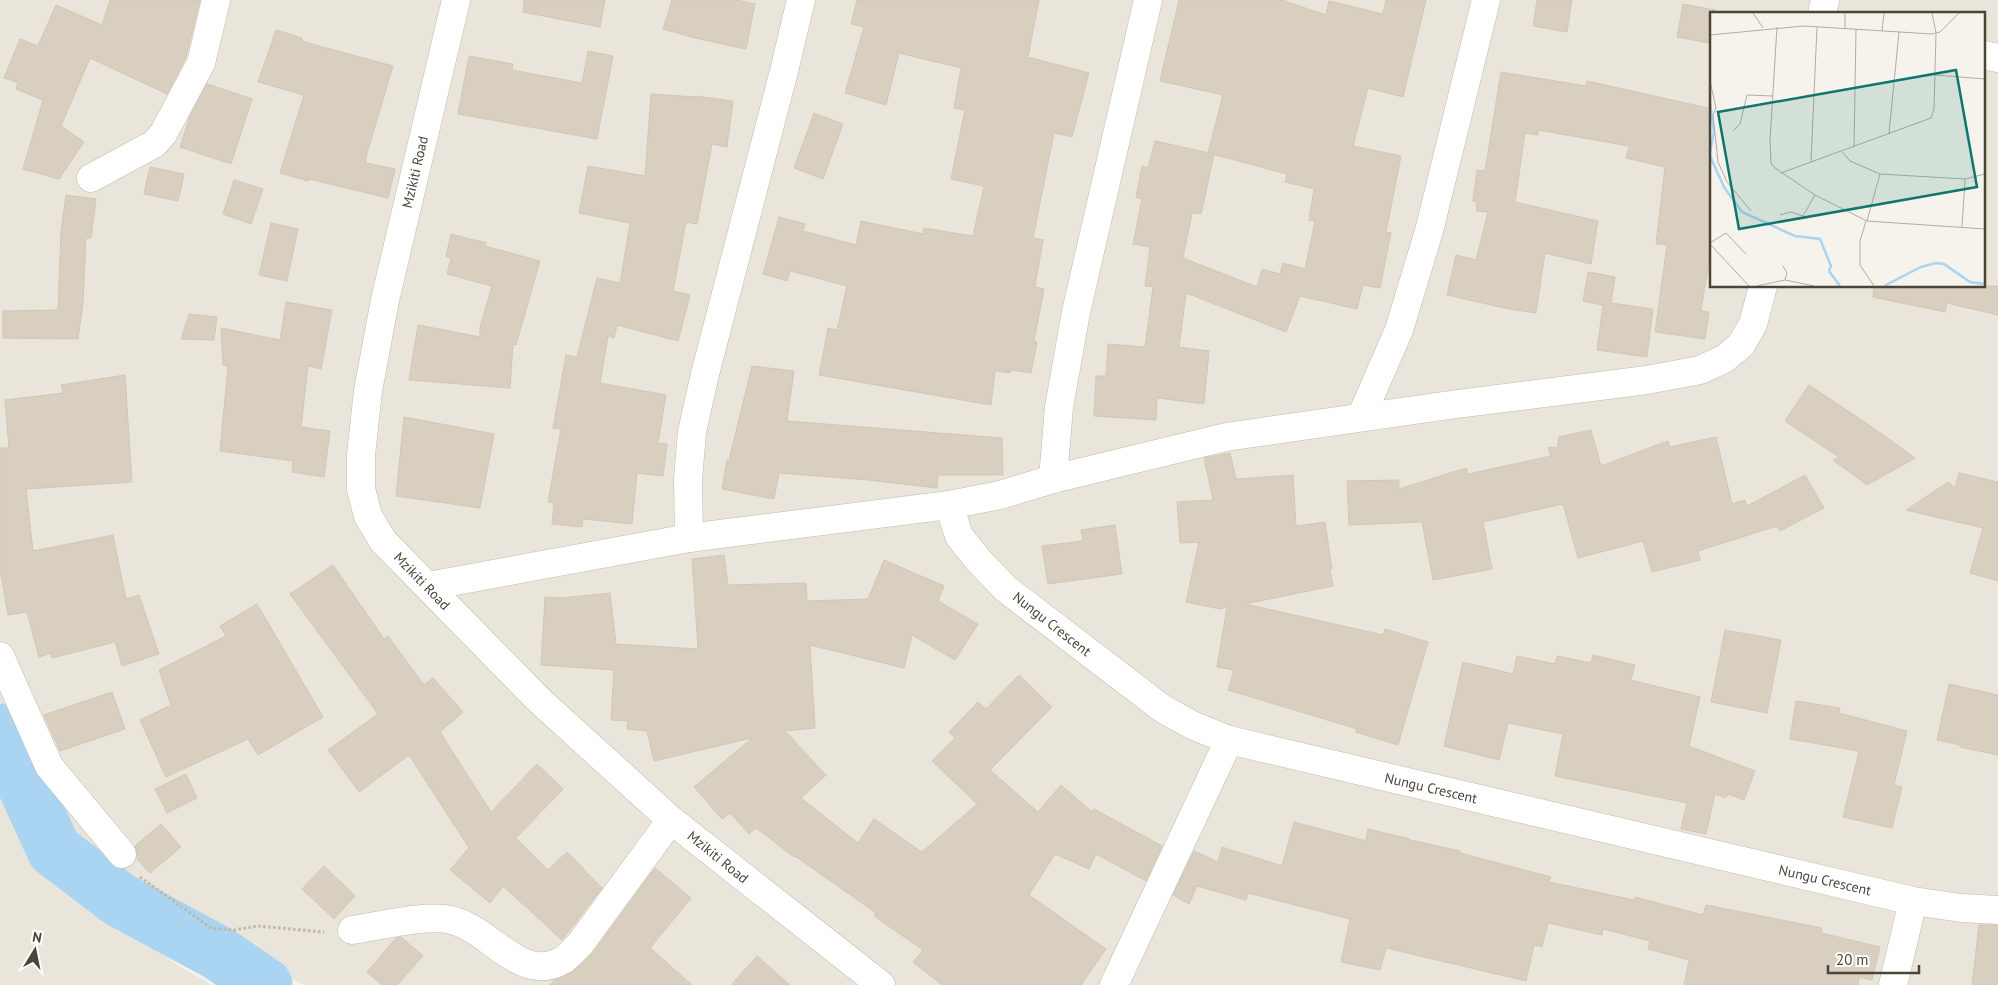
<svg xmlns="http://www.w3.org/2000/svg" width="1998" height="985" viewBox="0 0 1998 985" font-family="'PT Sans',sans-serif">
  <rect width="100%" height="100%" fill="#f6f3ec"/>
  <!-- residential -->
  <g fill="#eae5da" fill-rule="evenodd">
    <path d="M0,0H1998V985H304L126,892L69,833L14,732L0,701ZM1712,14H1984V286H1712Z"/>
    <path d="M0,787L36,861L176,964L212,985H0Z"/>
  </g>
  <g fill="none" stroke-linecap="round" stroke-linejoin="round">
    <!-- river -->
    <path stroke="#a9d4f2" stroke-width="55" d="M0,731L54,850L120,900L218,953L265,985"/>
  </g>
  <!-- building -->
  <g fill="#d8cfc1" stroke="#d3c7b4">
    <path d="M110,0H200L186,57L167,94L90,58L61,126L84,142L59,179L23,169L43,100L16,89L18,83L4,78L20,39L38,46L56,5L102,25Z"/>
    <path d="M524,0H605L600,27L523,12Z"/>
    <path d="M672,0H737L755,4L746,49L695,38L663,29Z"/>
    <path d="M857,0H1039L1028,57L1089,73L1072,137L1054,133L1033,238L1043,240L1035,287L1044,289L1034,341L1037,342L1031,373L1011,370L1010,373L995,371L991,405L819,375L828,328L837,330L847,286L790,271L787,281L763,274L779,217L805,224L803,231L856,245L861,221L923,234L924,228L973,236L984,186L951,179L965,110L954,108L961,68L899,53L886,105L845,93L864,27L851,24Z"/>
    <path d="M1179,0H1282L1326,15L1329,1L1383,14L1386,0H1426L1403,97L1368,88L1353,146L1401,156L1386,232L1391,233L1380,288L1363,285L1357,309L1300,296L1286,332L1186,293L1179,347L1209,351L1204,404L1157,398L1156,420L1094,416L1096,376H1106L1108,344L1145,347L1153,287L1145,286L1150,247L1133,244L1142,199L1136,197L1142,166L1148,168L1155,141L1214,154L1201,214L1192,213L1183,258L1257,287L1262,269L1280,274L1283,263L1305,269L1315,221L1309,220L1314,189L1285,182L1287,174L1208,153L1223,95L1160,81Z"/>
    <path d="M1537,0H1572L1567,32L1533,26Z"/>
    <path d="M1683,4L1715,10L1714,14H1712L1709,43L1677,37Z"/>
    <path d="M276,30L302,38L301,41L393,66L366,157V163L395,169L388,198L309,179L308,181L280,173L304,95L258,82Z"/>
    <path d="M588,51L613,56L597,139L458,114L469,56L513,64L512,70L582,83Z"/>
    <path d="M1501,72L1586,86L1587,81L1712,109V243L1701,311L1709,312L1705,339L1655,332L1667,245L1656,244L1665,167L1626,158L1629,146L1538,130V135L1525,133L1515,202L1598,221L1591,264L1545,253L1536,313L1509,309L1447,295L1456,255L1476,260L1488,212L1476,211L1477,202L1473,201L1477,170L1485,171Z"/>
    <path d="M207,84L252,99L231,164L180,147L190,116Z"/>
    <path d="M651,94L696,97V96L733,101L727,147L712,144L697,224L686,222L673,291L690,295L678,341L617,325L614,338L608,336L600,383L666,395L658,443L667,444L663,476L637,473L632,524L583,519L582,527L552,524L554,503L548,502L561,429L553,428L566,355L577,357L597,278L620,283L630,223L579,213L588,166L645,176Z"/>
    <path d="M814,113L843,124L823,179L794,168Z"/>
    <path d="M150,167L184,174L178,201L144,194Z"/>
    <path d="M234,180L263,189L251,224L223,214Z"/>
    <path d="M66,195L96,199L91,238H86L83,303L78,339L3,338V311L58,310L61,231Z"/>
    <path d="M271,223L298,229L287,281L259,275Z"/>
    <path d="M451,234L486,243L485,246L540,261L516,345L513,344L510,388L409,380L418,325L480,337V327L492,286L447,274L451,258L446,256Z"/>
    <path d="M1588,272L1615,277L1611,303L1653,309L1647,357L1597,350L1603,305L1583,301Z"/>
    <path d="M1874,286H1998V315L1947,303L1945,312L1873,297Z"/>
    <path d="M286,302L332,310L321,369L308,366L301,427L330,431L324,477L292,472L293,461L220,451L228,366L223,365L221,328L280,340Z"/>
    <path d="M189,314L217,317L214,340L181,339Z"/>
    <path d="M752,366L794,371L787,421L1002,438L1003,475H938L937,488L868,480L779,473L774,499L722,489L727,460H729Z"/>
    <path d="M125,375L132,482L26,489L33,551L113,535L126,599L139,595L159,654L122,666L115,642L52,658L51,653L39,657L27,612L8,615L0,569V448H9L5,400L63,393L61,385Z"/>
    <path d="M1809,385L1872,427L1915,458L1867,485L1833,460L1839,457L1785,421Z"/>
    <path d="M404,417L494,434L480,508L396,496Z"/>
    <path d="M1591,430L1601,466L1668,441L1670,447L1716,437L1732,504L1745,500L1747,506L1805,475L1824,508L1780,531L1777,526L1698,551L1700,560L1652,572L1643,541L1578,558L1563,504L1483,522L1492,569L1433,580L1422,522L1349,525L1347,481L1399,480V489L1466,468L1468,474L1551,456L1548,447L1557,448L1559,437Z"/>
    <path d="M1230,453L1236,479L1293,475L1296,526L1325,522L1332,569H1330L1333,586L1245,604L1383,635L1385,629L1428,642L1398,745L1356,732L1357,729L1228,690L1234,670L1217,667L1227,607L1220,609L1186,602L1199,542L1180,543L1177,502L1213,500L1204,458Z"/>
    <path d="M1959,473L1998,482V581L1970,573L1983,528L1906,510L1948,482L1955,488Z"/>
    <path d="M1115,525L1122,574L1048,584L1042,546L1083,541L1081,530Z"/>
    <path d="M724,555L728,585L806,583L807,601L868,599L884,560L944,586L938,601L978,624L955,660L912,635L904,668L810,645L815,728L785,731L826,775L801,798L858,843L874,819L922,852L977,804L932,761L955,738L949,732L978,702L986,709L1019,675L1052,707L990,770L1038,812L1061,785L1092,812L1094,809L1162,846L1146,881L1096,854L1089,869L1055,854L1029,895L1106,949L1081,985H942L913,962L923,950L874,916L876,913L795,856L794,857L756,828L749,834L730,813L722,819L694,787L752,738L654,761L647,731L627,729L628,721L611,720L614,670L541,665L545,597L562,598L610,593L616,644L698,649L692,559Z"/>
    <path d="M333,565L384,639L388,636L424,685L433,678L463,712L440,732L491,812L537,764L563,789L516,838L548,870L567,852L602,888L562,940L503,886L490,903L450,870L469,848L409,755L359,792L328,750L378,714L290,594Z"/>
    <path d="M257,604L323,717L258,755L248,739L166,777L140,720L171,705L159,670L226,636L220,626Z"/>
    <path d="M1725,630L1781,640L1767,713L1711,702Z"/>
    <path d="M1593,655L1635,665L1631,680L1700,697L1689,746L1755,771L1744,800L1728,794L1726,798L1715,794L1706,834L1681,829L1687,803L1555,776L1563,734L1508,723L1499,760L1444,746L1463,662L1513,674L1517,656L1555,664L1557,656L1591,663Z"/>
    <path d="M1949,684L1998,695V755L1960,747V745L1937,740Z"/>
    <path d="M112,692L125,729L60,751L44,715Z"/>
    <path d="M1796,701L1840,708L1839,713L1907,731L1894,785L1902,787L1892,828L1843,817L1859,751L1790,739Z"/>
    <path d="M186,774L197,798L167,813L155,789Z"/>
    <path d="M1294,822L1366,841L1368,829L1410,839V840L1460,851V853L1551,877L1549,882L1634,900L1635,897L1703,915L1706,905L1822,928L1821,933L1880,947L1872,980L1859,977L1858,985H1684L1689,960L1648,949L1650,941L1603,929L1602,935L1548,923L1542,947L1534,945L1526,981L1386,948L1380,970L1341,962L1350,919L1248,893L1246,900L1197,886L1189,904L1173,895L1194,851L1218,862L1222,847L1282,866Z"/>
    <path d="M161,824L181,847L150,873L137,859V852L135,846Z"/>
    <path d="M324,866L355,896L334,919L302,889Z"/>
    <path d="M655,868L691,898L650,948L692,985H550L554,980L574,971L591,955Z"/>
    <path d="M1979,925H1998V985H1972Z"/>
    <path d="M401,937L423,956L397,985H382L367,972L396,938Z"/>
    <path d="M757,956L790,985H731Z"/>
  </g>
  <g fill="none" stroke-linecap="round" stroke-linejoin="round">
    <!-- minor casing -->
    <g stroke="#c2bbae" stroke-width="29">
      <g id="minor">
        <path d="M456,0L385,300L368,391L361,455V489L368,516L383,541L540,701L671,820L881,985"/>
        <path d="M1822,14L1825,0"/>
        <path d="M1984,55L1998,58"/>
        <path d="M91,178L154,144L163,134L201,63L216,0"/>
        <path d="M1361,417L1399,330L1429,231L1486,0"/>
        <path d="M1053,479L1059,407L1076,312L1148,0"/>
        <path d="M949,505L959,536L979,561L1006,589L1163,709L1194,726L1229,740L1913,901L1961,908L1998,910"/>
        <path d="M689,538L688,479L692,432L705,374L784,71L801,0"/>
        <path d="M428,586L689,538L949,505L1000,495L1053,479L1226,437L1457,404L1647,380L1700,370L1724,359L1741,345L1753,324L1763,286"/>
        <path d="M0,656L49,766L122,854"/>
        <path d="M352,930C379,926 426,914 451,920C491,929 521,985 563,960C569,956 575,949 580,944L671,820"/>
        <path d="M1114,985L1229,740"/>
        <path d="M1893,985L1913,901"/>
      </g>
    </g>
    <!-- path -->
    <path stroke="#c4b79f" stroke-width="3" stroke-dasharray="2.5 2.5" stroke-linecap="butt" d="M140,877L211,928L234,930L258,926L324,932"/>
    <!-- minor -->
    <use href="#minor" stroke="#fff" stroke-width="28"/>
  </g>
  <g text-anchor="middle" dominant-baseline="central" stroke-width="5" stroke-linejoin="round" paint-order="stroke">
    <!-- street labels -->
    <g font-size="14" fill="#4b4439" stroke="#fff">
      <text transform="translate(415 172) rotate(-77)">Mzikiti Road</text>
      <text transform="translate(422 581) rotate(46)">Mzikiti Road</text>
      <text transform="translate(1052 624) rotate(38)">Nungu Crescent</text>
      <text transform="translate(1431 788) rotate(13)">Nungu Crescent</text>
      <text transform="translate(718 857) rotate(39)">Mzikiti Road</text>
      <text transform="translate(1825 880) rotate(13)">Nungu Crescent</text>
    </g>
  </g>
  <!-- overview -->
  <g transform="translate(1710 12)">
    <rect width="275" height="275" fill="#f6f3ec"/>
    <path fill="none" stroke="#a9d4f2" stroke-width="2.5" d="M0,90L4,120L0,140M0,144L14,175L32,200L85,224L110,227L121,254L119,259M119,259L130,274M174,274L211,255L226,251L234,252L260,270L275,272"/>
    <path fill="none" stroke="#b2ada4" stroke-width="1" d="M43,1L53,16M67,15L60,128L61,151L65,156L105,183L157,209L275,217M135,17V1M172,19L174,1M0,23L94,14L222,22L230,20L249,1M225,63L275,67M0,69L6,96L3,103L8,150L17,170L41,199M23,119L30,112L37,83L63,84M179,121L189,20M144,135L146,17M132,140L140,149L170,162L255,167L275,162M101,149L107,15M71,161L221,106L224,97L226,21L222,1M70,203L81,200L93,204L105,183M156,209L150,229V253L164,274M157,209L170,162M252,215L255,167M0,231L16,221L36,242M0,232L39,274M75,268L104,274M47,274L75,268L77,261L73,254"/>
    <path fill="#0f766e" fill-opacity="0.15" stroke="#0f766e" stroke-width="2.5" d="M246,58L267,175L29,217L8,100Z"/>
    <rect width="275" height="275" fill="none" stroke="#4b4439" stroke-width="2.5"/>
  </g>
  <!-- north arrow -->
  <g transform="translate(35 950) rotate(10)" stroke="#ffffff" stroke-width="4" paint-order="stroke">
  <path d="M0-4L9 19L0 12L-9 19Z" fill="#4b4439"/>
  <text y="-8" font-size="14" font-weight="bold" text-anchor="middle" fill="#4b4439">N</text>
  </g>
  <!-- scale -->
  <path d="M1828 965v8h91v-8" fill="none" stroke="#4b4439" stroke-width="2.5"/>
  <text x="1836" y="965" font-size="15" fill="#4b4439" stroke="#ffffff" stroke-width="4" paint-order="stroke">20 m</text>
</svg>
